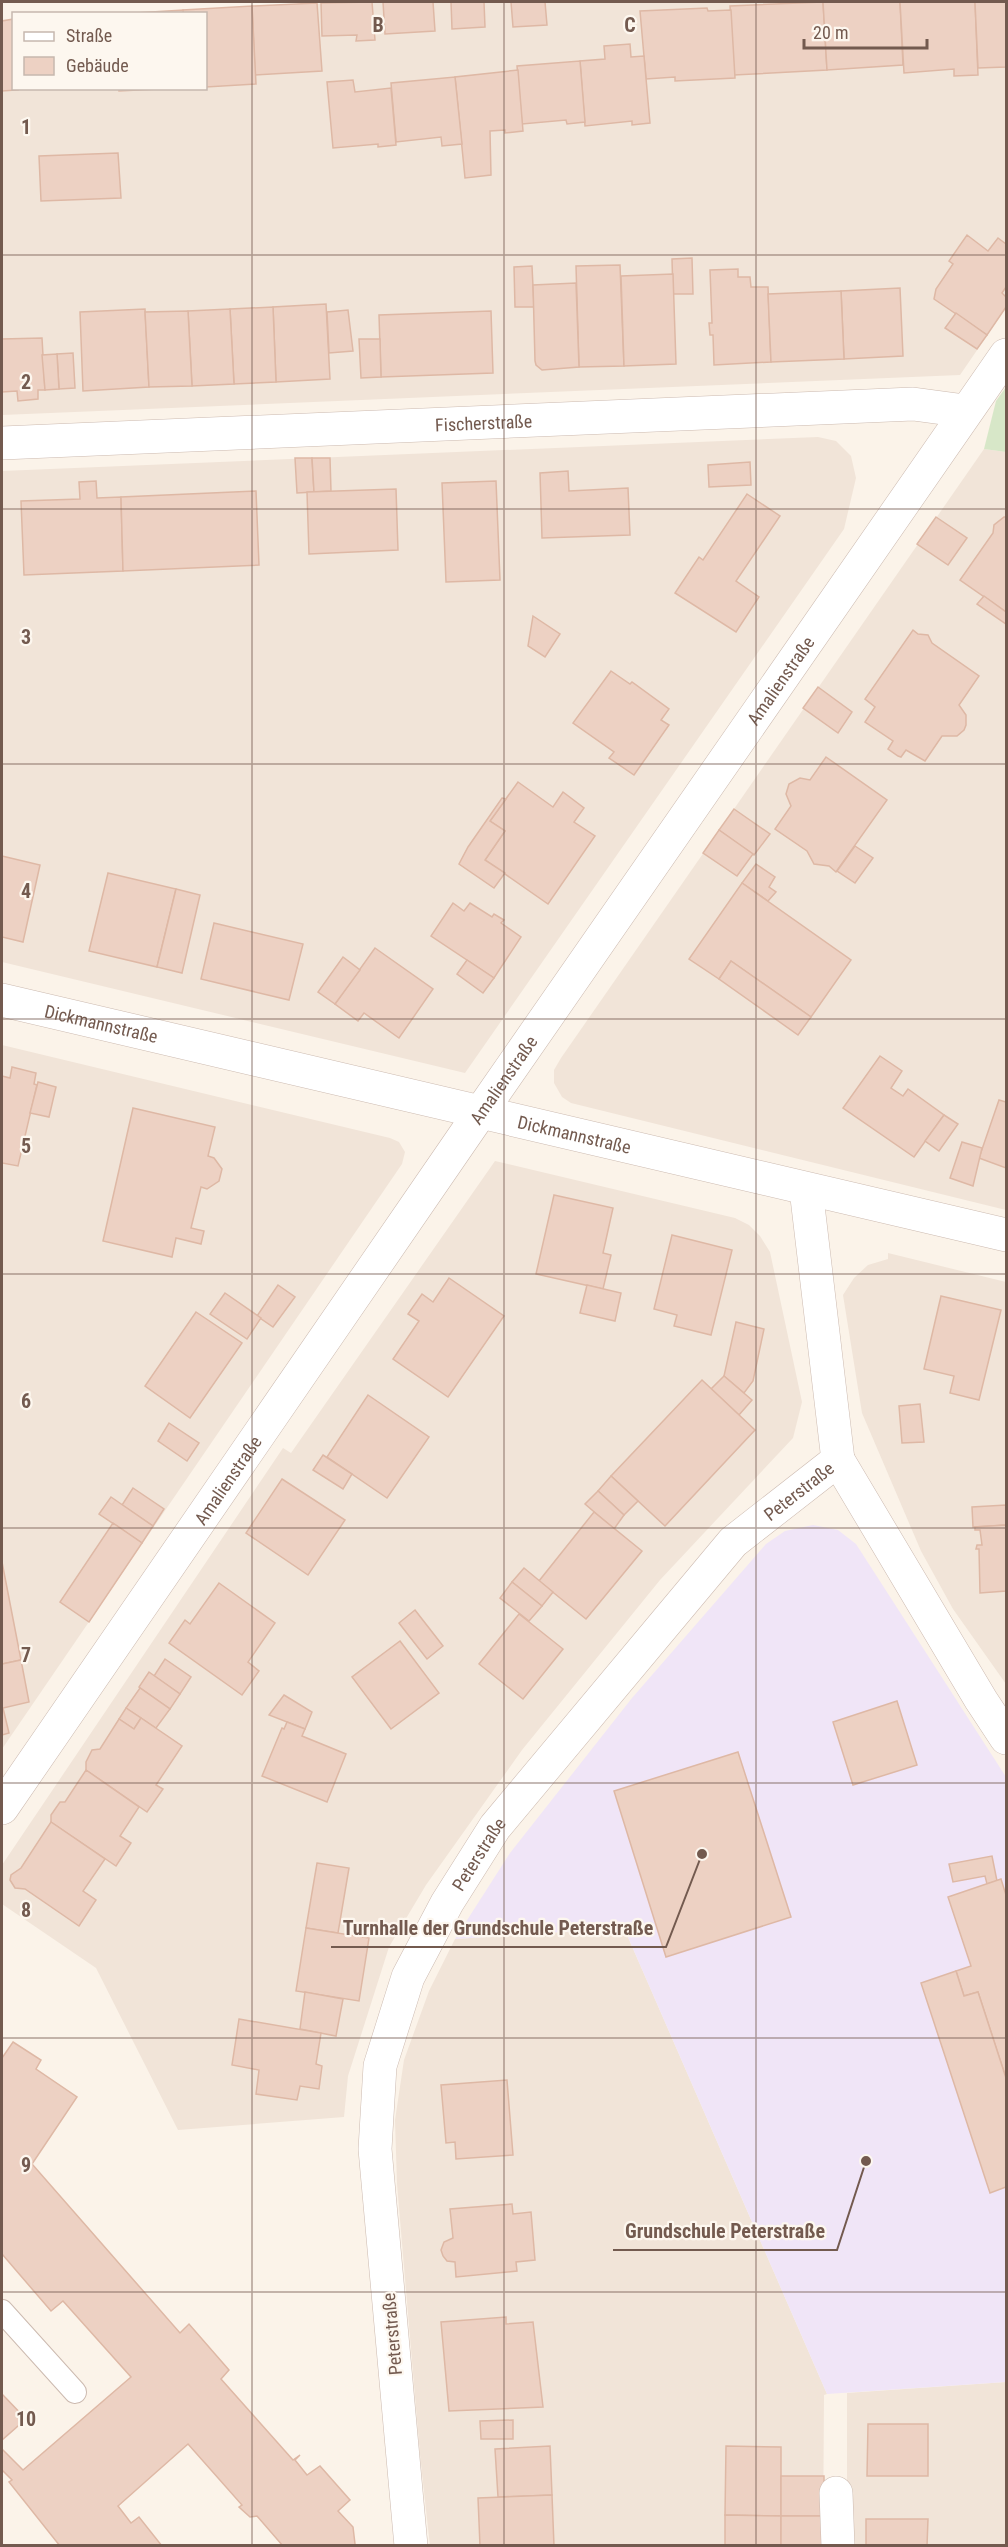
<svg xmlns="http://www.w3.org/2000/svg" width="1008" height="2547" viewBox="0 0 1008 2547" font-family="'Roboto Condensed',sans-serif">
  <rect width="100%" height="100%" fill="#fbf3e9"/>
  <!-- residential -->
  <g fill="#f1e4d8">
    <path d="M347,2H1006V308L960,375L2,415V20L13,19L14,88H206V14L116,13Z"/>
    <path d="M818,437L836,441L851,456L856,478L844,529L465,1073L2,962V471Z"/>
    <path d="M984,449L1006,452V1210L571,1103L562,1097L554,1083V1070L561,1058Z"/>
    <path d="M2,1045L390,1138L399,1142L405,1152L402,1164L2,1749Z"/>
    <path d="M495,1161L735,1218L749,1225L760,1236L770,1252L802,1402L793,1438L660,1580L522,1750L426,1885L389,1947L348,2076L344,2117L178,2130L96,1968L2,1904V1865L283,1448L291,1453Z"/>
    <path d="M888,1253L1006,1282V1684L953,1609L921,1551L862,1413L843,1295L854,1278L868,1265L888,1259Z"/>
    <path d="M624,1928L827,2394L824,2395L823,2545L430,2546L420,2455L397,2184L395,2120L404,2060L429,1991L455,1939Z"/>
    <path d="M1006,2382V2545L847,2546V2393Z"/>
  </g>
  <!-- education -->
  <path fill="#f0e5f7" d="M813,1525L838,1530L856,1544L1006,1777V2382L827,2394L624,1928L455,1939L510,1853L632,1698L766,1544L785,1531Z"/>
  <!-- green -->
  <path fill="#d7e7c8" d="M1006,387V452L984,449L996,401Z"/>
  <!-- building -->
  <g fill="#edd1c3" stroke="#deb8a5" stroke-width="1.5">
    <path d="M372,2L375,40L356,41L357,35L322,36L321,3Z"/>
    <path d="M383,2H433L435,31L385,34Z"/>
    <path d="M451,2H484L485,27L452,29Z"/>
    <path d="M511,2H545L547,25L513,27Z"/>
    <path d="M823,2L827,70L734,75L730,6Z"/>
    <path d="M823,2H900L903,65L827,70Z"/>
    <path d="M900,2H975L978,75L954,76V69L904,73Z"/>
    <path d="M975,2H1006V67L978,68Z"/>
    <path d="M317,3L322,71L255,75L252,6Z"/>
    <path d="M252,6L256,84L206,87V14H183V10Z"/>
    <path d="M707,8L708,11L731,10L735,78L675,81V77L646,79L640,11Z"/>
    <path d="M183,10V14H119Z"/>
    <path d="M14,19V88L17,90L2,91V21Z"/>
    <path d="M630,44L631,57L644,56L650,123L632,125V121L585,126L580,61L605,59L604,46Z"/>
    <path d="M580,61L585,122L567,124L566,120L522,124L517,66Z"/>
    <path d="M518,70L523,131L505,133V130L490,131L491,175L465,178L455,77Z"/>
    <path d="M455,77L462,144L442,146L441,137L396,142L391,83Z"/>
    <path d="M353,80L355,92L391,88L396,145L378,147V144L333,148L327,82Z"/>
    <path d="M119,88H178L119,91Z"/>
    <path d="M118,153L121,198L41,201L39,156Z"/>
    <path d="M967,235L988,251L998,238L1006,244V287L1002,293L1006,297V307L987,335L934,299L936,289L953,264L949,261Z"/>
    <path d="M692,258L693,294H673L672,259Z"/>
    <path d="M620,265L624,366L579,367L576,266Z"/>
    <path d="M532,266L534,307H515L514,267Z"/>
    <path d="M738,269V277H750L751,287H768L771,362L714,365L713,335H710L709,323H712L710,270Z"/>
    <path d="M673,274L676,364L624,366L621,276Z"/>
    <path d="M576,283L579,367L542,370L536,365L535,361L533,285Z"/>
    <path d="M900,288L903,356L844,359L841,291Z"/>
    <path d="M841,291L844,359L771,362L768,294Z"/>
    <path d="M326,304L330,379L276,382L273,307Z"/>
    <path d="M273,307L276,382L234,384L230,309Z"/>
    <path d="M145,309L149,387L83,391L80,312Z"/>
    <path d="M230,309L234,384L192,386L188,311Z"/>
    <path d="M348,310L353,351L329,353L327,312Z"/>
    <path d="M188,311L192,386L149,387L145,312Z"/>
    <path d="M491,311L493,373L381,377L379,315Z"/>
    <path d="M956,313L987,335L977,349L945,328Z"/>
    <path d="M42,338L45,390H38V399L18,401L17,391L2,392V339Z"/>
    <path d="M359,339H380L381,377L361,378Z"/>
    <path d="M73,353L75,388L59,389L57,354Z"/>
    <path d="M57,354L59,389L45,390L42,355Z"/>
    <path d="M295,458H312L314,492L297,493Z"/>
    <path d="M312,458H330L331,491L314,492Z"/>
    <path d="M750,462L751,485L709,487L708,465Z"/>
    <path d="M568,471L569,491L628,488L630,535L542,538L540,473Z"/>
    <path d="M96,481L97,498L121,497L123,571L24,575L21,501L80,499L79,482Z"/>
    <path d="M496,481L500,580L446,582L442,483Z"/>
    <path d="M396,489L398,550L309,554L307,492Z"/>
    <path d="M256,491L259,565L123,571L121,497Z"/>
    <path d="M747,494L780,516L736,581L759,597L736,632L675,593L699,557L703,560Z"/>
    <path d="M936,517L967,538L948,565L917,544Z"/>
    <path d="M1004,517H1006V612L960,580L993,533L994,525Z"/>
    <path d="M984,596L1006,612V624L977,604Z"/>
    <path d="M533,616L560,634L545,657L528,646Z"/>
    <path d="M913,630L918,634L928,635L932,643L979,676L959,705L966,715V725L964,730L957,736H942L925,761L906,750L901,757L898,756L888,749L893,741L865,722L875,707L865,699Z"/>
    <path d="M611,671L630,684L632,682L669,709L661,720L669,725L634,775L609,758L614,752L573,723Z"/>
    <path d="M818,687L852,712L838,733L803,708Z"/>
    <path d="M826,757L887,800L836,872L829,866L814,864L807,851L775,829L791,806L786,794L789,784L800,778L810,780Z"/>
    <path d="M518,782L553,807L563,792L584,808L574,822L595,836L548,904L485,860L505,831L490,821Z"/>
    <path d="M502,798L506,799L490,821L505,831L485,860L505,873L494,888L459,864L468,847Z"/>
    <path d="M734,809L770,834L754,855L719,830Z"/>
    <path d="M719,830L753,854L737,876L703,853Z"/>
    <path d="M855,846L873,858L855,883L837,871Z"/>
    <path d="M2,856L40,865L23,942L2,937Z"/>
    <path d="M756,864L775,877L769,887L776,892L768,901L742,883Z"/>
    <path d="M108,873L176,889L157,967L89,951Z"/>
    <path d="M742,883L851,960L811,1017L731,961L719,979L689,959Z"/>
    <path d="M176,889L200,895L182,973L157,967Z"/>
    <path d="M453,903L464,911L470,903L492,917L494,914L504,920L501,923L521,937L494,978L431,936Z"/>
    <path d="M214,923L303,944L289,1000L201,979Z"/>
    <path d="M375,948L433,989L399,1038L364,1013L358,1021L335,1004Z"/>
    <path d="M343,957L360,970L335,1004L318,992Z"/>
    <path d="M467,960L494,978L483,993L457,974Z"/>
    <path d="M731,961L811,1017L798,1035L719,979Z"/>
    <path d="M880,1056L902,1071L891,1088L903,1096L908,1089L944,1115L914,1157L843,1108Z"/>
    <path d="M12,1067L36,1073L34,1084L37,1085L18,1166L2,1163V1076L10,1078Z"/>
    <path d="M38,1082L56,1087L49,1117L30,1113Z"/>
    <path d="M999,1100L1006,1102V1168L979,1158Z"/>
    <path d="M133,1108L215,1127L208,1156L214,1158L222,1169L219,1181L207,1189L201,1187L191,1228L204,1231L201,1244L176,1238L172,1257L103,1241Z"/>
    <path d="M944,1115L958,1124L939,1151L925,1141Z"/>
    <path d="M962,1142L982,1148L973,1186L950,1178Z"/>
    <path d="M554,1195L613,1208L603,1253L611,1255L603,1289L536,1274Z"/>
    <path d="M672,1235L732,1250L711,1335L674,1326L677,1315L654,1309Z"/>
    <path d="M449,1278L504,1316L448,1397L393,1359L419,1321L408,1314L422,1294L433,1302Z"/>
    <path d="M278,1285L295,1297L273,1327L257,1316Z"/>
    <path d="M587,1285L621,1293L615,1321L580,1313Z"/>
    <path d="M225,1293L261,1318L247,1339L210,1314Z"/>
    <path d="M941,1296L1001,1310L979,1400L950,1393L954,1376L924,1369Z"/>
    <path d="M196,1312L242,1343L190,1418L145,1386Z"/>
    <path d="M736,1322L764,1329L753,1381L744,1393L724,1376Z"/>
    <path d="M724,1376L752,1400L739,1415L711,1389Z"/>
    <path d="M702,1380L755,1430L665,1526L611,1476Z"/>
    <path d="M368,1395L429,1437L387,1498L327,1457Z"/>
    <path d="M920,1404L924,1442L902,1443L899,1406Z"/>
    <path d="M169,1423L199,1443L187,1461L158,1441Z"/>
    <path d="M323,1455L352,1474L343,1489L313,1470Z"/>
    <path d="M611,1476L638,1501L624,1515L598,1491Z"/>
    <path d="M282,1479L345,1520L308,1575L246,1533Z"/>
    <path d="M133,1488L164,1509L153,1526L122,1505Z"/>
    <path d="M598,1491L624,1515L614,1529L585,1504Z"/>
    <path d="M111,1497L153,1526L142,1543L99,1514Z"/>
    <path d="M1006,1505V1525L973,1527L972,1507Z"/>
    <path d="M594,1512L642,1551L586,1619L539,1581Z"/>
    <path d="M113,1523L142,1543L89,1622L60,1602Z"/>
    <path d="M1006,1525V1591L980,1593L979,1549H976L977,1545H982L980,1530H975V1527Z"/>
    <path d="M2,1562L21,1660L2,1664Z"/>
    <path d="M524,1568L553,1592L542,1606L512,1582Z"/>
    <path d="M512,1582L542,1606L529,1621L500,1598Z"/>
    <path d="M219,1583L275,1623L248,1662L259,1671L242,1695L169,1643L185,1620L190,1624Z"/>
    <path d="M415,1610L443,1646L427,1659L399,1623Z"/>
    <path d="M519,1614L563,1649L523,1699L479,1664Z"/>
    <path d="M400,1641L439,1693L391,1729L352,1677Z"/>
    <path d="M165,1659L191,1677L180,1694L154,1676Z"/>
    <path d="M21,1660L29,1702L3,1708L9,1733L2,1735V1664Z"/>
    <path d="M149,1672L180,1694L170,1709L139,1687Z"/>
    <path d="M140,1688L170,1709L156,1728L126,1708Z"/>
    <path d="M284,1695L312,1712L305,1729L269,1715Z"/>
    <path d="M897,1701L917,1765L853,1785L833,1722Z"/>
    <path d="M126,1708L141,1718L134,1729L119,1719Z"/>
    <path d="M141,1718L182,1746L156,1785L163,1789L147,1812L86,1770V1762L92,1750L100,1749L119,1719L134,1729Z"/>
    <path d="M287,1722L305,1729L302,1736L346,1754L327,1802L262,1776L282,1728L284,1729Z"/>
    <path d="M738,1752L791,1917L666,1957L614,1791Z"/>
    <path d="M86,1770L139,1807L120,1836L131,1843L116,1866L51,1822V1815L60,1802H65Z"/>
    <path d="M51,1822L105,1859L83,1891L96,1900L79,1926L25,1889L15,1888L10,1880L11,1875L21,1868Z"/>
    <path d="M992,1856L997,1881L987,1884L985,1876L953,1882L949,1864Z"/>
    <path d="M317,1863L349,1868L338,1933L306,1928Z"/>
    <path d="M1001,1879L1006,1895V2078L978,1992L964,1996L956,1971L971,1966L948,1897Z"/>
    <path d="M306,1928L369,1938L359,2001L296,1991Z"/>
    <path d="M956,1971L964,1996L978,1992L1006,2078V2187L990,2193L921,1983Z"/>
    <path d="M305,1992L343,1999L336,2036L300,2029Z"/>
    <path d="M239,2019L321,2033L316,2064L322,2066L319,2089L300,2086L297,2100L256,2094L259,2070L232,2065Z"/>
    <path d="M13,2042L41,2060L36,2069L77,2097L32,2164L180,2333L189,2324L229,2370L221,2379L293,2460L300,2455L295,2460L307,2475L320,2466L350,2500L338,2511L353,2527L355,2544L353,2546H283L257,2516L250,2517L239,2507L242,2505L188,2444L118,2506L131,2523L139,2517L162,2546H60L9,2482L12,2480L2,2470V2449L23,2470L131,2377L63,2301L51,2311L2,2254V2058Z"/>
    <path d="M507,2080L513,2155L456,2159L455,2142L446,2143L441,2085Z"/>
    <path d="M512,2204L513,2214L531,2212L535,2260L516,2262L517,2271L456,2277L455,2262L447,2261L443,2256L441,2250L444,2242L453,2238L450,2209Z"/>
    <path d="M506,2317V2324L533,2322L543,2407L449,2411L441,2322Z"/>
    <path d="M2,2394L26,2419L2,2440Z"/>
    <path d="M513,2420V2439H481L480,2421Z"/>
    <path d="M868,2424H928V2476H867Z"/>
    <path d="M550,2446L552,2495L498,2497L495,2449Z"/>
    <path d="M726,2446L781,2447V2516L725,2515Z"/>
    <rect x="781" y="2476" width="43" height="40"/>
    <path d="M552,2495L554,2546H480L478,2498Z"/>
    <path d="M725,2515L781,2516V2546H725Z"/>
    <rect x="781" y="2516" width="43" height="30"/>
    <path d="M866,2519H928L927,2546H866Z"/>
  </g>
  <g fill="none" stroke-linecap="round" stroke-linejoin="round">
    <!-- lane casing -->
    <g stroke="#ccbab0" stroke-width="24">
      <path id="lane" d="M2,2311L75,2392"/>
    </g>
    <!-- street casing -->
    <g stroke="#ccbab0" stroke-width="34">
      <g id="street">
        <path id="s1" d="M2,443L913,404L965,411"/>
        <path id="s2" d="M2,1000L1006,1235"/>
        <path d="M838,1460L981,1700L1006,1738"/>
        <path id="s3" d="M2,1808L480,1113L1006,355"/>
        <path d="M836,2493L838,2546"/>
        <path id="s4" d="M411,2546L375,2149L380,2066L408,1977L447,1903L495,1827L733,1542L838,1460L806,1189"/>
      </g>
    </g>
    <!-- lane -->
    <use href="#lane" stroke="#fff" stroke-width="22"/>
    <!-- street -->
    <use href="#street" stroke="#fff" stroke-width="33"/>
  </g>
  <!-- grid -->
  <path fill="none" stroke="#735a4f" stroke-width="1.5" stroke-opacity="0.55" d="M252,2V2546M504,2V2546M756,2V2546M2,255H1006M2,509H1006M2,764H1006M2,1019H1006M2,1274H1006M2,1528H1006M2,1783H1006M2,2038H1006M2,2292H1006"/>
  <g text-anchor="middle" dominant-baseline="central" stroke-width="4.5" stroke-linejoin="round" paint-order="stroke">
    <!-- street labels -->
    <g font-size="18" fill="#735a4f" stroke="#fdf7ef">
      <text stroke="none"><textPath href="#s1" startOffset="482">Fischerstraße</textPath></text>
      <text stroke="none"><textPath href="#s3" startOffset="1370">Amalienstraße</textPath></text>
      <text stroke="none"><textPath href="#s2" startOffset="102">Dickmannstraße</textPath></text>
      <text stroke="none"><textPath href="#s3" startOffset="884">Amalienstraße</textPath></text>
      <text stroke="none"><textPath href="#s2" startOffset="588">Dickmannstraße</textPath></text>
      <text stroke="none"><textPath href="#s3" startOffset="398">Amalienstraße</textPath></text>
      <text stroke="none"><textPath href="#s4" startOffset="1203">Peterstraße</textPath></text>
      <text stroke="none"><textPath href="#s4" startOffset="717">Peterstraße</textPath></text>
      <text transform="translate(392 2334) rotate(-95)">Peterstraße</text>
    </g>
  </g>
  <g font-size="20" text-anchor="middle" font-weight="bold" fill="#735a4f" stroke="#fdf7ef" stroke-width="4.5" stroke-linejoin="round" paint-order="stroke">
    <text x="378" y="32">B</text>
    <text x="630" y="32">C</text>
    <text x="26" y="134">1</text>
    <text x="26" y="389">2</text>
    <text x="26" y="644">3</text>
    <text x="26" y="898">4</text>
    <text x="26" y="1153">5</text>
    <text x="26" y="1408">6</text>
    <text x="26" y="1662">7</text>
    <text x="26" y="1917">8</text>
    <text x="26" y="2172">9</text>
    <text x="26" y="2426">10</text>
  </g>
  <!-- callouts -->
  <path fill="none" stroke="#735a4f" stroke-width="2" d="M702 1854L666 1947H331M866 2161L837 2250H613"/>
  <g fill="#735a4f" stroke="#fdf7ef" stroke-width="2">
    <circle cx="702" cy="1854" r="6"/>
    <circle cx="866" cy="2161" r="6"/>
  </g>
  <g font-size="20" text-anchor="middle" font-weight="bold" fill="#735a4f" stroke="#fdf7ef" stroke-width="4.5" stroke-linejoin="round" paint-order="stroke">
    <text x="498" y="1935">Turnhalle der Grundschule Peterstraße</text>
    <text x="725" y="2238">Grundschule Peterstraße</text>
  </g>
  <!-- border -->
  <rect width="1008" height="2547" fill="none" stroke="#735a4f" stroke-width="6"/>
  <!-- legend -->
  <rect x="12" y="12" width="195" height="78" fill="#fdf7ef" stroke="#c6b8af" stroke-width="1.5"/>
  <rect x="24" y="32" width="30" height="9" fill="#ffffff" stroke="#c6b8af" stroke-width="1.5"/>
  <text x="66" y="42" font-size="18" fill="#735a4f">Straße</text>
  <rect x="24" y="57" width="30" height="18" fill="#edd1c3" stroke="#c6b8af" stroke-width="1.5"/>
  <text x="66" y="72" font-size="18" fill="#735a4f">Gebäude</text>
  <!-- scale -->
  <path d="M804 39v9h123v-9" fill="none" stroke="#735a4f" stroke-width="3"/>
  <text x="813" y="39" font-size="18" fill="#735a4f" stroke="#fdf7ef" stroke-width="4.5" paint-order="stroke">20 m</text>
</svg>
